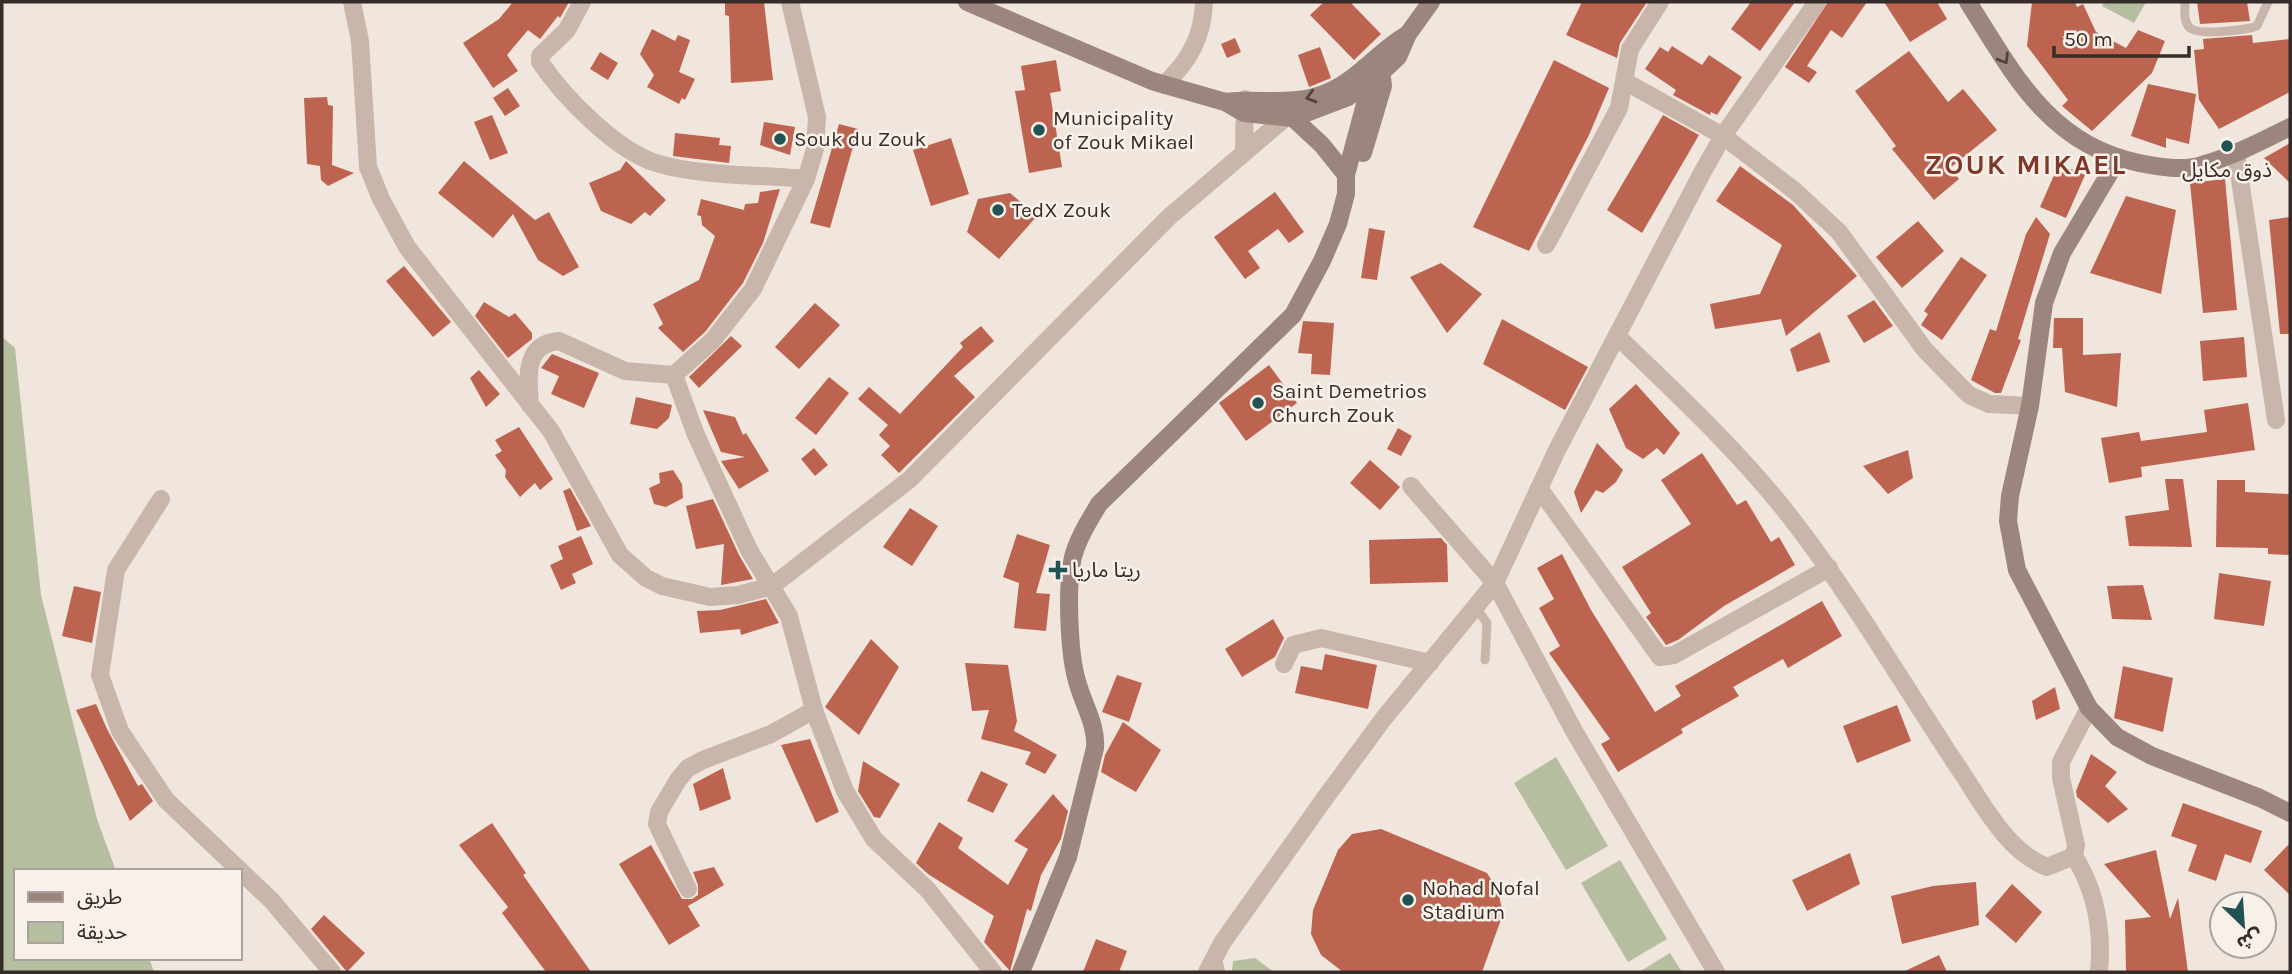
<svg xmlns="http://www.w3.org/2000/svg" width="2292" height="974" viewBox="0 0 2292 974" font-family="Karla,'Noto Sans Arabic',sans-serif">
  <rect width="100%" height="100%" fill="#f0e6dd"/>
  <!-- green -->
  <g fill="#b5be9e">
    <path d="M2104,2H2146L2134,23L2102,6Z"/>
    <path d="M2,337L15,348L41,595L97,819L116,871H16V958H149L154,972H2Z"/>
    <path d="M1556,757L1608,846L1566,870L1514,783Z"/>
    <path d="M1620,860L1667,939L1628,962L1581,883Z"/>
    <path d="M1670,953L1682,972H1639Z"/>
    <path d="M1255,958L1274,972H1232L1233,961Z"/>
  </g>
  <!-- building -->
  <g fill="#bc644f">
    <path d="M513,2H569L560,18L558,16L540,39L528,30L507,55L518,71L493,88L463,43L499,19Z"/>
    <path d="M725,2H764L773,80L731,83L729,16L725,15Z"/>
    <path d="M1324,2H1350L1381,34L1354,60L1310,15Z"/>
    <path d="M1582,2H1647L1620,43L1617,58L1566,35Z"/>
    <path d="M1751,2H1795L1760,51L1731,29Z"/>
    <path d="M1828,2H1867L1842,38L1831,30L1807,66L1817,72L1809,83L1785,67Z"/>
    <path d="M1884,2H1937L1947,19L1910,42Z"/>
    <path d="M2032,2H2075L2077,7L2083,4L2096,32L2126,48L2138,30L2165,41L2152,73L2092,131L2062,106L2068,100L2027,46Z"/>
    <path d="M2197,2H2247L2250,21L2200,24Z"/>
    <path d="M652,29L675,41L678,35L690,40L679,72L695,79L685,100L682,98L679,104L647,87L654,75L640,54Z"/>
    <path d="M2252,35L2253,43L2290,39V92L2219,129L2199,100L2194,50L2204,49L2203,39Z"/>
    <path d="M1235,38L1241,52L1227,58L1221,44Z"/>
    <path d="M1672,46L1702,65L1709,55L1742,77L1717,115L1711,112L1710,115L1673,95L1676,90L1645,69L1660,47L1668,52Z"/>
    <path d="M1320,47L1331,78L1309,87L1298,55Z"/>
    <path d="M1909,51L1948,102L1963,89L1997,130L1950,168L1959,179L1934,200L1892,149L1896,146L1855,91Z"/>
    <path d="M600,52L618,63L608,80L590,69Z"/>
    <path d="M1056,60L1061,91L1050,93L1062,167L1029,173L1015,91L1025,90L1021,66Z"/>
    <path d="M1554,60L1609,88L1589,135L1529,251L1473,227Z"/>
    <path d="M2148,84L2196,94L2189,144L2166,138V148L2131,136Z"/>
    <path d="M508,88L520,106L505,116L493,98Z"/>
    <path d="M327,97L328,105L333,106L332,165L354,173L328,186L321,180L320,166L307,164L304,98Z"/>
    <path d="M492,115L508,153L490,160L474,122Z"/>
    <path d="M1663,115L1699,135L1642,233L1607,210Z"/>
    <path d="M764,122L795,127L790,155L760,145Z"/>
    <path d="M839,124L858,129L830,228L810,223Z"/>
    <path d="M675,133L720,138L719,145L731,146L729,163L673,156Z"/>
    <path d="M951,138L969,194L931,206L913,150Z"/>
    <path d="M2290,143V183L2264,158Z"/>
    <path d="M464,161L535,220L549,212L579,267L563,276L538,260L513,214L493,238L438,193Z"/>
    <path d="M626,161L666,200L650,216L645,212L631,224L601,211L589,183L620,170Z"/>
    <path d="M2059,164L2085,175L2066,218L2040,207Z"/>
    <path d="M1740,166L1793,205L1857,276L1786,336L1781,319L1715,329L1710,304L1760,294L1782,245L1716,201Z"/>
    <path d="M2225,179L2237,310L2203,313L2190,183Z"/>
    <path d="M780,189L763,243L743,283L705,332L683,352L658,328L663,324L653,304L699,280L715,236L702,225L701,216L697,215L701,199L744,210L745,204L758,203L760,192Z"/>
    <path d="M1275,192L1304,232L1289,243L1278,229L1248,251L1260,268L1245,279L1214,237Z"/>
    <path d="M1010,193L1037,216L999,259L967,232L978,199Z"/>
    <path d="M2126,196L2176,210L2161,294L2090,273Z"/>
    <path d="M2036,217L2050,234L2018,339L2021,340L2001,393H1995L1971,380L1990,329L1996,331L2026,234Z"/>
    <path d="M2290,217V334H2280L2269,220Z"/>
    <path d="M1918,221L1944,251L1902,288L1876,257Z"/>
    <path d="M1369,228L1385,231L1377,280L1361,278Z"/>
    <path d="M1961,257L1987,275L1942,340L1921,325L1928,314L1924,311Z"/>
    <path d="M1441,263L1482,294L1447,333L1410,277Z"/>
    <path d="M404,266L451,322L433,337L386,281Z"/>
    <path d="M1874,300L1893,326L1864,343L1847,316Z"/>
    <path d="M484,302L509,317L515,313L532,333V339L508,358L475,316Z"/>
    <path d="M815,303L840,325L799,369L775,347Z"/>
    <path d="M2054,318H2083V355L2121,353L2117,407L2065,392L2062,348H2053Z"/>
    <path d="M1502,319L1588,367L1565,410L1483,364Z"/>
    <path d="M1303,321L1334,323L1330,375L1311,374L1312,354L1298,353Z"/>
    <path d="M981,326L994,341L954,376L975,397L899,473L881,455L890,446L879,435L888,425L858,399L869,387L900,414L963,347L960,343Z"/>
    <path d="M1820,332L1830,362L1797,372L1790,349Z"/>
    <path d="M731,336L742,346L699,388L689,377Z"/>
    <path d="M2244,337L2247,377L2203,381L2200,341Z"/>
    <path d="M552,354L599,373L584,408L551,394L559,376L541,368Z"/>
    <path d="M1269,365L1297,403L1246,441L1219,403Z"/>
    <path d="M479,370L500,394L486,407L470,378Z"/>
    <path d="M829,377L849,393L816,435L795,418Z"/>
    <path d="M1636,384L1680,433L1664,455L1657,448L1643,459L1626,448L1609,409Z"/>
    <path d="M636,397L672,405L669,418L657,429L630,424Z"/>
    <path d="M2248,403L2255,450L2141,467L2142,477L2109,483L2101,438L2139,432L2141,441L2207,432L2204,410Z"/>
    <path d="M703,410L735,417L743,435L746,433L769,471L739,489L721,461L745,457L721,452Z"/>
    <path d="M519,427L553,479L540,490L535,483L520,497L505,477L506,470L495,455L502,451L495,440Z"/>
    <path d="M1398,428L1412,436L1401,456L1387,449Z"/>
    <path d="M1597,443L1623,470L1616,482L1603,493L1596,490L1581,513L1574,492Z"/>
    <path d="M814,448L828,465L815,476L801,459Z"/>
    <path d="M1908,450L1913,478L1888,494L1863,466Z"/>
    <path d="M1702,453L1737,505L1746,500L1771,542L1779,537L1795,565L1724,606L1678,640L1666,645L1646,617L1651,613L1622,567L1691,524L1661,480Z"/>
    <path d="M1370,460L1400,487L1380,510L1350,483Z"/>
    <path d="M673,470L682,484L683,498L666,507L654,504L649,488L660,483L659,473Z"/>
    <path d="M2165,479H2183L2192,547L2129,546L2125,516L2169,510Z"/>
    <path d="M2217,480H2245V492L2290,494V555L2268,554V548L2216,547Z"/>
    <path d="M570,488L591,526L577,531L563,491Z"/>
    <path d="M713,499L739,555L753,579L721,585L724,544L696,549L686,506Z"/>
    <path d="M910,508L938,526L912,566L883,547Z"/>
    <path d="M1017,534L1050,545L1036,593L1050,594L1046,631L1014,628L1019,583L1003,577Z"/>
    <path d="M581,536L593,564L572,574L576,583L561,590L550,565L563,559L558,546Z"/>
    <path d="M1441,538L1447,545L1448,582L1370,584L1369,540Z"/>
    <path d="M1562,554L1591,610L1655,712L1681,696L1675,686L1822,601L1842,636L1788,668L1783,659L1733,687L1739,696L1681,729L1683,733L1618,772L1601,744L1610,739L1549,653L1560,646L1539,608L1554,599L1537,568Z"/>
    <path d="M2219,573L2271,581L2264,626L2214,619Z"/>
    <path d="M2143,585L2152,620L2112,619L2107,586Z"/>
    <path d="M74,586L101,592L92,643L62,636Z"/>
    <path d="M766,599L779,623L741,635L740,629L700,633L697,611L720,610Z"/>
    <path d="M1273,619L1284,638L1275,657L1242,677L1225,649Z"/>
    <path d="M871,639L899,667L859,735L825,707Z"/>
    <path d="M1325,654L1377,665L1368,709L1295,693L1301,666L1322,670Z"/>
    <path d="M965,663L1008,665L1017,721L1014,731L1057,755L1045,774L1025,764L1031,752L981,739L989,710L972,711Z"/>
    <path d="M2123,666L2173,678L2163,732L2114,718Z"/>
    <path d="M1117,675L1142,683L1129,722L1102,712Z"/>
    <path d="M2055,687L2060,709L2036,720L2032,701Z"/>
    <path d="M96,704L107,729L138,786L142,784L153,801L130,821L76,710Z"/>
    <path d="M1897,705L1911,741L1857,763L1843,726Z"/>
    <path d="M1123,722L1161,750L1136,792L1101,772L1105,755Z"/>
    <path d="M810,739L839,812L816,823L781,745Z"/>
    <path d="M2091,754L2117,772L2105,786L2128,809L2108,823L2077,797L2076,791Z"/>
    <path d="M863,761L900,784L880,818L874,817L858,791Z"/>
    <path d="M723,768L731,799L700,811L693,784Z"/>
    <path d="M981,771L1008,784L993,813L967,801Z"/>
    <path d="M1053,794L1068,811L1061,839L1041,875L1031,911L1027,909L1010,971L984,942L994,916L928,874L916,863L939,822L963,838L958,848L1008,885L1028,849L1014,841Z"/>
    <path d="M2183,803L2262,831L2251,863L2225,854L2216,881L2188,871L2197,845L2171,836Z"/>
    <path d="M492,823L526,873L523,875L591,972H546L502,913L508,907L459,845Z"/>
    <path d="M1381,829L1487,873L1498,891L1503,914L1482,972H1343L1321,955L1311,934L1313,910L1338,850L1352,834Z"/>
    <path d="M2290,843V895L2264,870Z"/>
    <path d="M651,845L682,899H692L698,895V885L693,872L714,867L724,885L688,906L700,926L669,945L619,864Z"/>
    <path d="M2156,850L2170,919L2178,898L2188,972H2126L2125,920L2151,917L2104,864Z"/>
    <path d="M1850,853L1860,884L1807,911L1792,880Z"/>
    <path d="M1976,882L1979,925L1902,944L1891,896L1933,886Z"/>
    <path d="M2012,884L2042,912L2016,943L1985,916Z"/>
    <path d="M324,915L365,953L347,972L311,929Z"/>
    <path d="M1096,939L1127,951L1119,972H1083Z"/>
    <path d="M1939,955L1947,972H1903Z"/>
  </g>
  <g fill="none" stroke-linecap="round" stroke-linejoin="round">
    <!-- service -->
    <g stroke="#c8b6aa" stroke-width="9">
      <path d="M2185,2C2185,11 2183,21 2190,28C2199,36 2246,30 2257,26L2268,2"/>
      <path d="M1476,608L1487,623L1485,660"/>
      <path d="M1216,955L1221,972"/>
    </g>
    <!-- minor -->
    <g stroke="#c8b6aa" stroke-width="18">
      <path d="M352,2L360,41L368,167L381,199L407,247L551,431L620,555L646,578L662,586L710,597L738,595L772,586L909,480L1169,217L1285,118"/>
      <path d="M582,2L567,30L540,56V62C563,96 615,150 656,163C697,176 762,175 806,179"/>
      <path d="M790,2L817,117L815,149L806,179L753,289L713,340L674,375L696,435L749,550L789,616L814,710L845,791L874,839L928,890L993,972"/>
      <path d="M1626,82L1723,136L1795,191L1839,232L1925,350L1969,395L1989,404L2030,406"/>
      <path d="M1164,85C1189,61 1203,37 1204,2"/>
      <path d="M1244,150L1245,99"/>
      <path d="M2236,153L2276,420"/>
      <path d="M1546,245L1619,108L1630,49L1660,2"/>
      <path d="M1618,337C1678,395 1740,452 1791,518C1853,598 1904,686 1960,770C1983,804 2007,852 2047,867L2074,856L2076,845L2061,778V762L2089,708"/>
      <path d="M530,405C528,378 523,344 559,341L625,371L674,375"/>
      <path d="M1411,486L1495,583L1574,731L1716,972"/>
      <path d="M1539,488L1660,657L1674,655L1829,568"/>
      <path d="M161,499L116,570L100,675L120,731L166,800L272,901L332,972"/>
      <path d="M1284,664L1293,645L1321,638L1430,663"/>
      <path d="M2074,856C2096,891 2103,930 2099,972"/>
      <path d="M688,889L657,824L659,812L678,780L688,768L703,760L771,734L814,710"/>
    </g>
    <!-- tertiary -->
    <path stroke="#c8b6aa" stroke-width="18" d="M1207,972L1222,943L1325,798L1384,718L1495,583L1557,450L1702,173L1723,136L1817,2"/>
    <!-- secondary -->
    <g stroke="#9b857c" stroke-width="18">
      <path d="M967,2L1152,81L1225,102L1244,113L1293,118L1348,97L1383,71L1398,57L1408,34L1431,2"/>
      <path d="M1968,2C2013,73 2049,145 2139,163C2159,167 2183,171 2202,165C2233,156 2262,141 2290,127"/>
      <path d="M1225,102C1267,97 1302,110 1342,85C1366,70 1383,48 1408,34"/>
      <path d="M1293,118L1322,145L1346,175"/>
      <path d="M1363,153L1383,86L1380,62"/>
      <path d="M2118,159L2062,253L2044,303L2030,406L2010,496L2008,521L2017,570L2089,708L2117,737L2152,756L2260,798L2290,813"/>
      <path d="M1021,972L1068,857L1095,748C1097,725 1083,704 1077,681C1069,654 1066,586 1073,557C1078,538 1089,521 1099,504L1293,315L1322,261L1338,224L1346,194V175L1369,89L1370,80L1364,68"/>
    </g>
  </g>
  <!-- one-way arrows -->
  <defs><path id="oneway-chevron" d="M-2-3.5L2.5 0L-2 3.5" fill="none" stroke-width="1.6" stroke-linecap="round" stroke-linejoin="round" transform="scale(1.75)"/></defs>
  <g stroke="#4f423e">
    <use href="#oneway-chevron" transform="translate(2004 59) rotate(58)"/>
    <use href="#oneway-chevron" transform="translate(1311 97) rotate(164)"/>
  </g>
  <!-- markers -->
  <g fill="#225354" stroke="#f8f1e9" stroke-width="2.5">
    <circle cx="1039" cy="130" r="7"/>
    <circle cx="780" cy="139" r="7"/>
    <circle cx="2227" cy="146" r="7"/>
    <circle cx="998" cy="210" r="7"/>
    <circle cx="1258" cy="403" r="7"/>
    <path d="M1054.5 559.5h7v7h7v7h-7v7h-7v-7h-7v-7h7z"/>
    <circle cx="1408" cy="900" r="7"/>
  </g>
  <g text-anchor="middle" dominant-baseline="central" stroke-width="5" stroke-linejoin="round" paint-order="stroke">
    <!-- poi labels -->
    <g font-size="21" fill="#362c29" stroke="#f8f1e9" text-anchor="start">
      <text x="1053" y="118">Municipality<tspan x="1053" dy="24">of Zouk Mikael</tspan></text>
      <text x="794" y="139">Souk du Zouk</text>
      <text x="2227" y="170" text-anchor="middle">ذوق مكايل</text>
      <text x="1012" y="210">TedX Zouk</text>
      <text x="1272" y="391">Saint Demetrios<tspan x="1272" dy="24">Church Zouk</tspan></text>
      <text x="1072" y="570">ريتا ماريا</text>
      <text x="1422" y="888">Nohad Nofal<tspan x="1422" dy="24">Stadium</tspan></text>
    </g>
    <!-- district labels -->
    <g font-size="28" font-weight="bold" letter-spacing="2" fill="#7e3928" stroke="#f8f1e9">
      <text x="2026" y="164">ZOUK MIKAEL</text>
    </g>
  </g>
  <!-- border -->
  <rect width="2292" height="974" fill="none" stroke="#362c29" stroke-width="7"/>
  <!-- legend -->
  <rect x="14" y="869" width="228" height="91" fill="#f8f1e9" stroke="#aaa29c" stroke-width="2"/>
  <rect x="28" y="892" width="35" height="10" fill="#9b857c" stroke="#aaa29c" stroke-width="2"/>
  <text x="77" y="904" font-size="21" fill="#362c29">طريق</text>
  <rect x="28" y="922" width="35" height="21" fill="#b5be9e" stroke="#aaa29c" stroke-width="2"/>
  <text x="77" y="939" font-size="21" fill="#362c29">حديقة</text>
  <!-- north arrow -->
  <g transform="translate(2243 925) rotate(155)"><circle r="33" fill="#f8f1e9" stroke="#aaa29c" stroke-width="2"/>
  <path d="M0-5L12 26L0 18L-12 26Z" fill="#225354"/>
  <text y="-10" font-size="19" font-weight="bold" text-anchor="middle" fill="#362c29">ش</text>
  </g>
  <!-- scale -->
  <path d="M2054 46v10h135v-10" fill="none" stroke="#362c29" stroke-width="3.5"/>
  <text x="2064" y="46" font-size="21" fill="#362c29" stroke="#f8f1e9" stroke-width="5" paint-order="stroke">50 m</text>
</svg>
